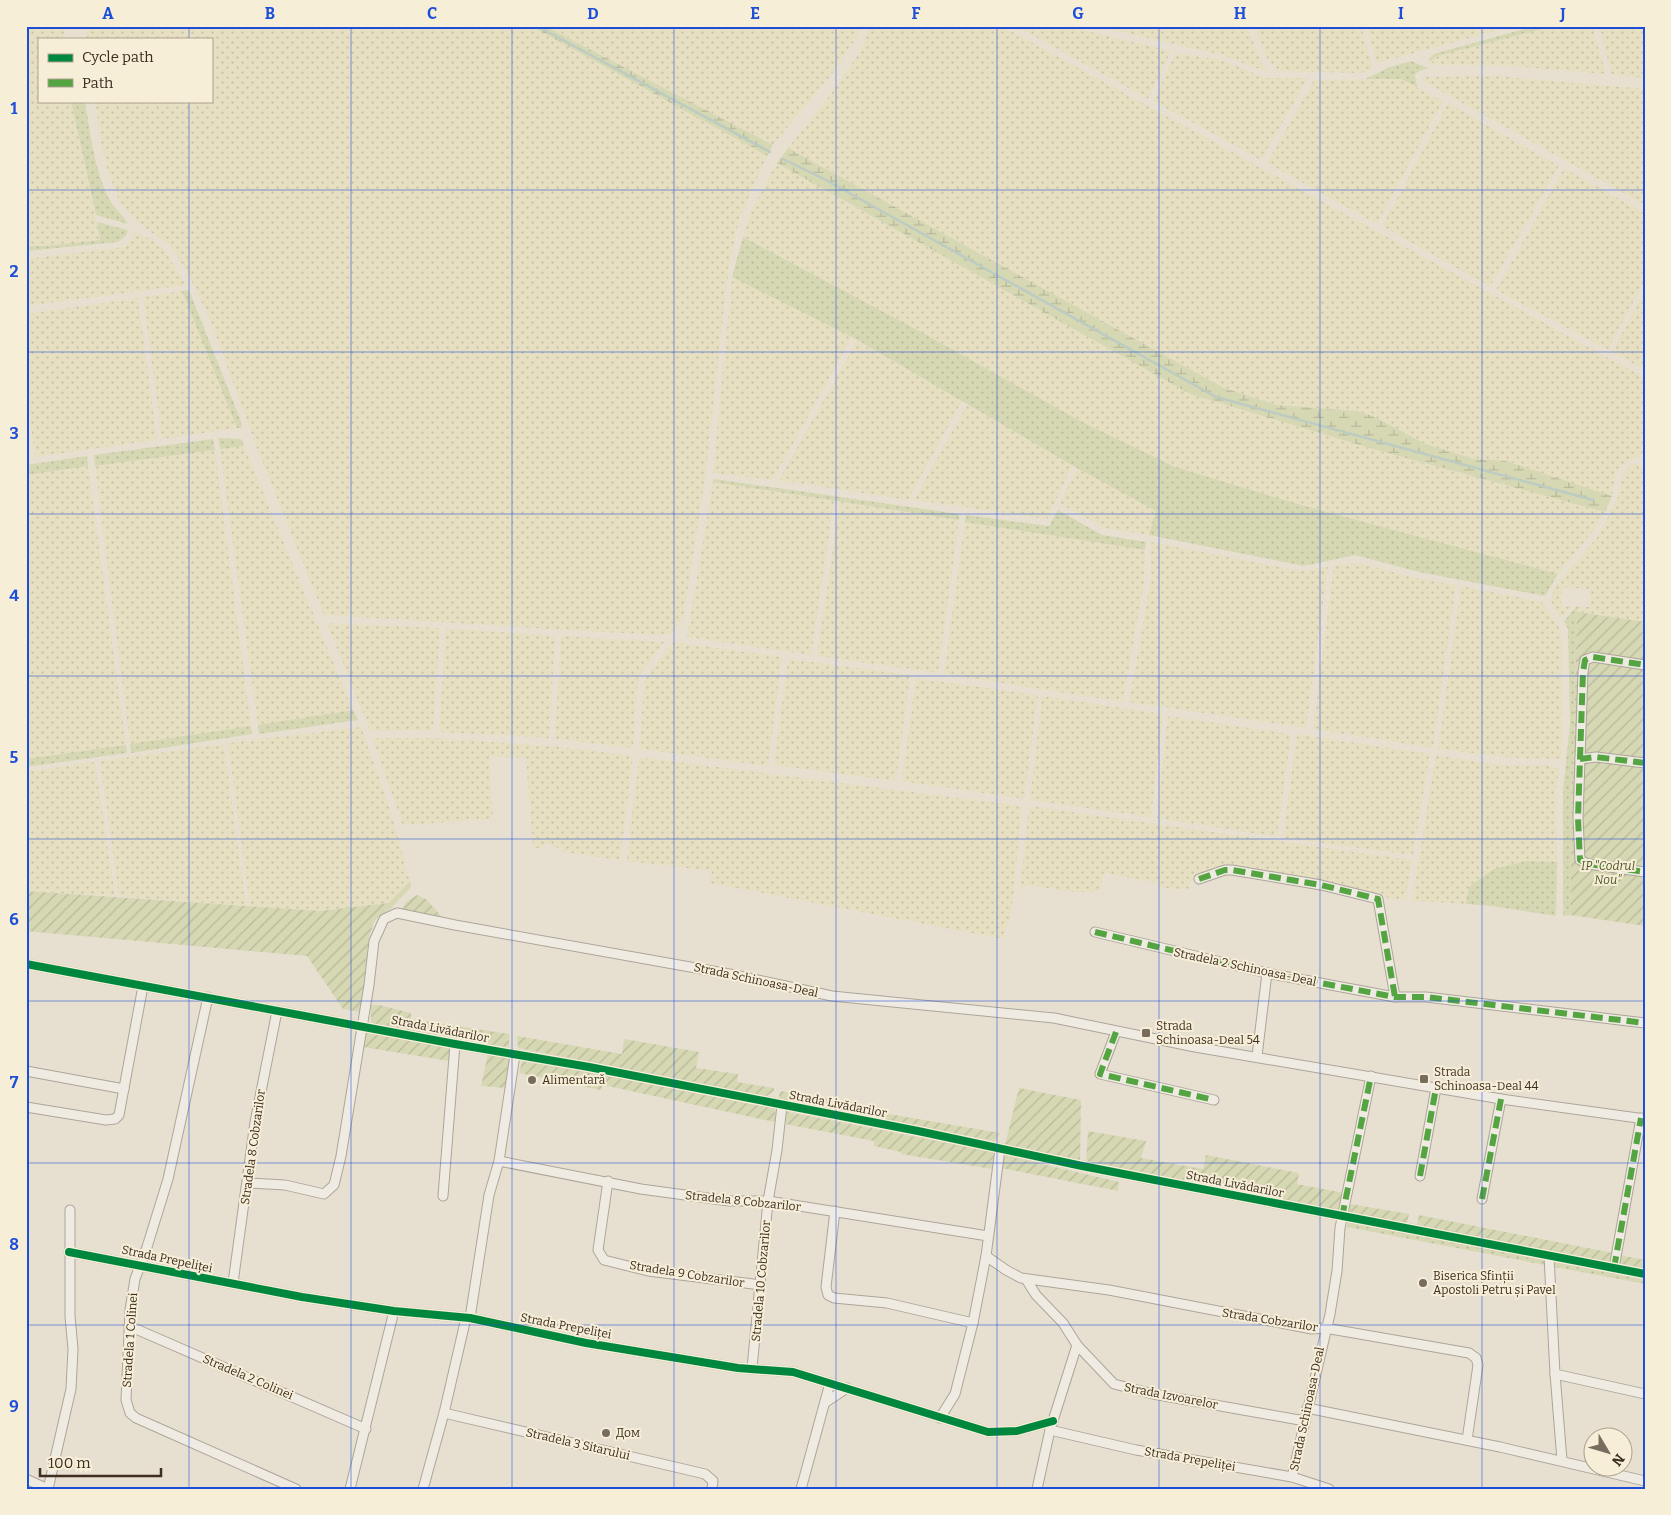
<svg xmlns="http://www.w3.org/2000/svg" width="1671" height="1515" viewBox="0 0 1671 1515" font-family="Bitter,serif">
  <defs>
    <pattern id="farmland-dots" width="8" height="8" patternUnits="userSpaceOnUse" patternTransform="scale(1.25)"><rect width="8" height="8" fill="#e6dfc2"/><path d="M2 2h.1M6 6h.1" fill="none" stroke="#c6c0a6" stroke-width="1.8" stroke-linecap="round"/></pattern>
    <pattern id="grass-dots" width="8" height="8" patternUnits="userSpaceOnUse" patternTransform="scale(1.25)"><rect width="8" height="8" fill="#d6d7b3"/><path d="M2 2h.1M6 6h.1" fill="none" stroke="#b9b99a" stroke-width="1.8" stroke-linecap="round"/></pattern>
    <pattern id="wetland-marsh" width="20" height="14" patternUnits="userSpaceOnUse" patternTransform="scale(1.25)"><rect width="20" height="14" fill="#d6d7b3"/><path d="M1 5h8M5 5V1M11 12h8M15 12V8" fill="none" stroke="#b9b99a"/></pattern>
    <pattern id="garden-furrows" width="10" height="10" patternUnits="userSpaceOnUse" patternTransform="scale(1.25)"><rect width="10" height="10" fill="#d6d7b3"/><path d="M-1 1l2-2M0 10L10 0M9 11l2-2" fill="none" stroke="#b9b99a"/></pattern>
  </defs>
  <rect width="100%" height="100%" fill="#e7e0d1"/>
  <!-- farmland -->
  <g fill="url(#farmland-dots)">
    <path d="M26,26H64V39H39V101H71L100,240L45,246H26Z"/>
    <path d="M85,26H531L767,156L740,217L729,264L705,478L685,608L683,617L673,632L667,635L581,631L324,615L255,443L211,322L195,287L172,247L138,223L119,201L107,169L101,141L95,101H211V39H86Z"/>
    <path d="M545,26H862L857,37L831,75L773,145Z"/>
    <path d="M871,26H1002L1645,378V452L1619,468L1615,475L1612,496L1506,461L1474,459L1424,444L1373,416L1356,411L1277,405L1224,388L788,148L837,86L860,52Z"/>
    <path d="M1016,26H1066L1171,51L1148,99Z"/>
    <path d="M1096,26H1247L1261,62L1270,73L1222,55Z"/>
    <path d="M1254,26H1361L1373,69L1359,73L1279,71L1267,58Z"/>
    <path d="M1367,26H1494L1495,31L1377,63Z"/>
    <path d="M1555,26H1592L1606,74L1507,66L1436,65L1430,61L1437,56Z"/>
    <path d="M1599,26H1645V78L1612,75Z"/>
    <path d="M1176,53L1222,60L1265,78H1308L1261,160L1153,101Z"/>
    <path d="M1495,76L1645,89V205L1421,80L1423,77Z"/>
    <path d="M1401,79L1443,101L1377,224L1267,163L1314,80Z"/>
    <path d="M1448,103L1559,166L1490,287L1382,226Z"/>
    <path d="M777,163L1190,394L1373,449L1605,512L1594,530L1558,574L1301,505L1175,467L1084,423L921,332L743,237L752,208Z"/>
    <path d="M1564,168L1645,213V280L1608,350L1496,290Z"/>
    <path d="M134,232L153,240L165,251L186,285L26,306V259L124,247L131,240Z"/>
    <path d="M732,277L852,337L773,480L713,473Z"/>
    <path d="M182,291L237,428L162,439L143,297Z"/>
    <path d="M1645,291V370L1612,352Z"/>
    <path d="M138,298L157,440L35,457L26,392V314Z"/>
    <path d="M857,341L962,401L908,500L779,480Z"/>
    <path d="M967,405L1073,465L1047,519L914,500Z"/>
    <path d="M244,446L353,710L258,725L220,449Z"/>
    <path d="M215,450L251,726L130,744L95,466Z"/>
    <path d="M1635,463L1639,466L1645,463V622L1577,612V606L1590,607V590L1568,587L1562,590V607L1574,606L1561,618L1551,602L1554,588L1599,535L1618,497L1624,471Z"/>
    <path d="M88,466L126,745L26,759V475Z"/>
    <path d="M1077,468L1156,511L1149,535L1105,528L1060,504Z"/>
    <path d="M713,482L834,501L811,655L687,637Z"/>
    <path d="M840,502L959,520L938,673L817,656Z"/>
    <path d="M965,522L1145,550L1144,582L1123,702L944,674Z"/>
    <path d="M1151,542L1300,571L1328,567L1306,728L1129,702L1151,579Z"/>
    <path d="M1360,563L1411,577L1456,585L1433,748L1313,729L1334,565Z"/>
    <path d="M1461,586L1542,602L1559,627L1561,633L1562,721L1561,759L1514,758L1438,749Z"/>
    <path d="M327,623L440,628L433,730L370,731Z"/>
    <path d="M446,628L555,636L549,738L439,732Z"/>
    <path d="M561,636L664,642L638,678L633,748L555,739Z"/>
    <path d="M673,642L782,657L768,766L640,749L644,680Z"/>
    <path d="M788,659L910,675L896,781L774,765Z"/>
    <path d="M916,678L1038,695L1024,799L902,781Z"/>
    <path d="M1042,696L1163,714L1151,817L1030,800Z"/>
    <path d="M1168,716L1291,734L1277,837L1157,818Z"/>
    <path d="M361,727L388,802L410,881L389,903L320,911L250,906L228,743Z"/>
    <path d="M1297,734L1430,754L1413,855L1283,838Z"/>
    <path d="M372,738H435L552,746L633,756L620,860L563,852V848L552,847L551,844H544L540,849L533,847L526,758L489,756L493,819L403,825Z"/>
    <path d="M224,744L246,906L119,896L100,761Z"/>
    <path d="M1436,755L1500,765H1548L1559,769L1556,791L1557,862L1525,861L1469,887L1466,904L1412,901Z"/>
    <path d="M639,757L1022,806L1013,899L1009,925H1006L1003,939L710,883L712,871L627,861Z"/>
    <path d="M95,762L115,896L26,891V772Z"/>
    <path d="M1029,806L1412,860L1405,900L1375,896L1319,883L1221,866L1191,881L1188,890L1158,887V883L1104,873L1099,892H1074L1027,885L1020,892Z"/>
  </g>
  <!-- grass -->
  <g fill="url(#grass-dots)">
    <path d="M1535,26H1555L1437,56L1430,61L1428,60L1434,54Z"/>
    <path d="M1411,61L1428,68L1419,71L1415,75L1417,87L1401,79H1365L1390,67Z"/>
    <path d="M71,101H85C90,132 95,175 111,202C116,210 124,216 128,224L96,215Z"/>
    <path d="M97,222L128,230L126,236L118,242L26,251V246H45L100,240Z"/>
    <path d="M743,237L921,332L1084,423L1175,467L1301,505L1558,574L1545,596L1419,572L1355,555L1304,566L1149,535L1156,511L1077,468L852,337L732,277Z"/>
    <path d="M189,290L242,424L241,428H237L182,291Z"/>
    <path d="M218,438L241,439L244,446L220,449Z"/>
    <path d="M213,439L215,450L95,466L94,455Z"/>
    <path d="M87,456L88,466L26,475V465Z"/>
    <path d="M714,479L959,514V520L713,482Z"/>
    <path d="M1058,510L1102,535L1146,542L1145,550L965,522L966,515L1049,526Z"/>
    <path d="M1577,606L1570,915L1563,916V790L1570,725L1568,629L1564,621Z"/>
    <path d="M353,710L358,720L259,734L258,725Z"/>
    <path d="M251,726L252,734L131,753L130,744Z"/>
    <path d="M126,745L127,753L26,767V759Z"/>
    <path d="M1526,861L1557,862L1556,916L1492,906L1466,904L1469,887L1494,869Z"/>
    <path d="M1348,1221L1545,1260V1265L1347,1227Z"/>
    <path d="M1554,1262L1645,1280V1284L1555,1267Z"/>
  </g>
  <!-- wetland -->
  <g fill="url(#wetland-marsh)">
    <path d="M531,26H545L773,145L767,156Z"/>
    <path d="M788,148L1224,388L1277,405L1356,411L1373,416L1425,444L1474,459L1506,461L1612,496L1605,512L1373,449L1190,394L777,163Z"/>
  </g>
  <!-- garden -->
  <g fill="url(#garden-furrows)">
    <path d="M1577,612L1645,622V926L1570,915Z"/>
    <path d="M410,881L411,887L391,908L375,920L369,936L361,1012L343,1009L307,956L26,931V891L320,911L389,903Z"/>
    <path d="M417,895L426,899L444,919L402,910L406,902Z"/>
    <path d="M371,1005H379L411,1013V1019L509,1034V1046L506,1049L376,1026L371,1022Z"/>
    <path d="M365,1030L450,1046L449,1061L363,1047Z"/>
    <path d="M517,1036L622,1054L624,1039L699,1052L696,1068L738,1074L737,1082L774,1088V1091L767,1096L518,1048Z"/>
    <path d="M488,1054L511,1058L506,1088L481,1086Z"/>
    <path d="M522,1061L599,1073L775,1108V1122L603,1085L601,1090L519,1073Z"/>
    <path d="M1019,1088L1081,1100L1080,1162L1005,1145Z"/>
    <path d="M780,1091L877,1107V1112L1000,1133L995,1141L782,1100L779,1097Z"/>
    <path d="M787,1112L994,1152L992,1169L901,1154V1152L874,1146V1141L785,1124Z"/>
    <path d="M1088,1131L1146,1141L1141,1158L1203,1169L1206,1155L1299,1173L1297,1184L1344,1193L1339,1213L1086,1163Z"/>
    <path d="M1007,1156L1119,1182L1118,1191L1001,1168L1002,1160Z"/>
    <path d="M1350,1204L1409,1214L1407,1224L1348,1214Z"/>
    <path d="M1419,1215L1613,1253L1610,1264L1417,1226Z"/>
    <path d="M1620,1255L1645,1260V1271L1618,1266Z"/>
  </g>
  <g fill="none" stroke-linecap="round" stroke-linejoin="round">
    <!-- stream -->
    <g stroke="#bcccc2" stroke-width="2.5">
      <path d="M537,26L770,152"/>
      <path d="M783,159L824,179L1216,397L1593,500"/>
    </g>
    <!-- minor casing -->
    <g stroke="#ada599" stroke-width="11">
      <g id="minor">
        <path d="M1580,759L1583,672L1585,660L1593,657L1645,665"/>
        <path d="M1645,763L1596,757L1580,759L1578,818L1580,860L1588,864L1645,872"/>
        <path d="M1199,879L1225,870H1232L1321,885L1378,899L1395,997"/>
        <path d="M1095,932L1267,973L1395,997H1426L1645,1023"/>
        <path d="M26,964L455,1044L589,1067L918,1131L1082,1166L1645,1274"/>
        <path d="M208,997L168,1179L147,1247L135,1279L130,1310L126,1400L130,1413L136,1418L296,1489"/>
        <path d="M1116,1032L1100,1074L1214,1100"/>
        <path d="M1257,1056L1267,973"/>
        <path d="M26,1071L124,1089"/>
        <path d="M26,1107L106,1120L115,1119L119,1115L143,986"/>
        <path d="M499,1161L641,1189L729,1201H768L988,1236"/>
        <path d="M1420,1176L1436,1088"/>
        <path d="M608,1181L598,1250L604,1260L648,1271L761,1285"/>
        <path d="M248,1183L285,1185L324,1194L334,1185L341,1156L369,985L374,941L384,919L397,913L455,925L735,975L832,996L1054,1018L1195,1047L1501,1099L1645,1119"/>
        <path d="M443,1196L455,1044"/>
        <path d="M1482,1199L1501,1099"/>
        <path d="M835,1211L826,1287L828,1295L834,1298L887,1303L973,1323"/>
        <path d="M69,1252L302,1297L394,1311L470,1318L586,1343L738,1368L793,1372L988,1432L1017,1431L1053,1421"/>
        <path d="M986,1256L1006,1270L1021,1278L1109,1290L1312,1329L1325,1328L1469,1353L1476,1358L1478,1365L1467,1440"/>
        <path d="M1549,1256L1555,1374L1645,1394"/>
        <path d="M1614,1268L1641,1118"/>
        <path d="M1026,1279L1036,1295L1063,1323L1077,1345L1114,1384L1153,1394L1305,1421"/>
        <path d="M233,1283L255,1122L277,1011"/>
        <path d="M470,1318L489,1195L499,1161L515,1055"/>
        <path d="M129,1326L366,1429"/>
        <path d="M752,1368L768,1201L777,1150L782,1105"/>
        <path d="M1555,1374L1562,1460"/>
        <path d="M826,1402L847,1388"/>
        <path d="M1307,1408L1500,1447L1645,1481"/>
        <path d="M444,1413L705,1474L713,1481L712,1489"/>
        <path d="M940,1418L955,1394L973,1323L986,1256L1000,1149"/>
        <path d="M1050,1430L1136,1450L1292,1477L1329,1489"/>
        <path d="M1292,1477L1330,1314L1337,1271L1340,1228L1371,1076"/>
        <path d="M26,1479L48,1489"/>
        <path d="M48,1489L71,1389L73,1349L70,1316V1210"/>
        <path d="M350,1489L394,1311"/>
        <path d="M423,1489L444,1413L466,1318"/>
        <path d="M801,1489L830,1383"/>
        <path d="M1037,1489L1050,1430L1077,1345"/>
      </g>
    </g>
    <!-- minor -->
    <use href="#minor" stroke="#efebe3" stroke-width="9"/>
    <!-- quiet -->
    <g stroke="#54a441" stroke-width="6" stroke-dasharray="12 6" stroke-linecap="butt">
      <path d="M1580,759L1583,672L1585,660L1593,657L1645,665"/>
      <path d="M1645,763L1596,757L1580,759L1578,818L1580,860L1588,864L1645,872"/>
      <path d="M1199,879L1225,870H1232L1321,885L1378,899L1395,997"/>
      <path d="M1095,932L1267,973L1395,997H1426L1645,1023"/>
      <path d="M1116,1032L1100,1074L1214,1100"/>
      <path d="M1420,1176L1436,1088"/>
      <path d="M1482,1199L1501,1099"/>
      <path d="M1342,1217L1371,1076"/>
      <path d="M1614,1268L1641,1118"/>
    </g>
    <!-- cycleway casing -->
    <g stroke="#f7eed8" stroke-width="11">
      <g id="cycleway">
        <path d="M26,964L455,1044L589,1067L918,1131L1082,1166L1645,1274"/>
        <path d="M69,1252L302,1297L394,1311L470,1318L586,1343L738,1368L793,1372L988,1432L1017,1431L1053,1421"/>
      </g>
    </g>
    <!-- cycleway -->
    <use href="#cycleway" stroke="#00873e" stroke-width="8"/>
  </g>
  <!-- grid -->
  <path fill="none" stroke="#1d4ed8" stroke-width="1" stroke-opacity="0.55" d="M189,26V39M351,26V1489M512,26V1489M674,26V1489M836,26V1489M997,26V1489M1159,26V1489M1320,26V1489M1482,26V1489M189,101V1489M26,190H1645M26,352H1645M26,514H1645M26,676H1645M26,839H1645M26,1001H1645M26,1163H1645M26,1325H1645"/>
  <!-- markers -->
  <g fill="#786c5e" stroke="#f7eed8" stroke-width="2">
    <rect x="1141" y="1028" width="10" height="10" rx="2.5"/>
    <rect x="1419" y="1074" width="10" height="10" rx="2.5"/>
    <circle cx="532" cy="1080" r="5"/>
    <circle cx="1423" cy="1283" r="5"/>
    <circle cx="606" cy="1433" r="5"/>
  </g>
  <g text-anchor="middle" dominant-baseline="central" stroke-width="4" stroke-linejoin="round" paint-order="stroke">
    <!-- park labels -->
    <g font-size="12" font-style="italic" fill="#4d5a26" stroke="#f7eed8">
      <text x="1608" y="866">IP "Codrul<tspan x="1608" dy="14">Nou"</tspan></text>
    </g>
    <!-- street labels -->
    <g font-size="12" fill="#3d2e20" stroke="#f7eed8">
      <text transform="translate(1245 967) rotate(12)">Stradela 2 Schinoasa-Deal</text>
      <text transform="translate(756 980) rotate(12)">Strada Schinoasa-Deal</text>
      <text transform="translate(440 1029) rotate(11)">Strada Livădarilor</text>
      <text transform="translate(838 1104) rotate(11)">Strada Livădarilor</text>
      <text transform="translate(253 1147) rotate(-82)">Stradela 8 Cobzarilor</text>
      <text transform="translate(1235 1184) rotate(11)">Strada Livădarilor</text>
      <text transform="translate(743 1201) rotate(6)">Stradela 8 Cobzarilor</text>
      <text transform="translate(167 1259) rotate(12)">Strada Prepeliței</text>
      <text transform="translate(687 1274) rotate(9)">Stradela 9 Cobzarilor</text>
      <text transform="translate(761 1281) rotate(-85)">Stradela 10 Cobzarilor</text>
      <text transform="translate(1270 1320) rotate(9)">Strada Cobzarilor</text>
      <text transform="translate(566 1326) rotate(11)">Strada Prepeliței</text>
      <text transform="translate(130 1340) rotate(-86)">Stradela 1 Colinei</text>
      <text transform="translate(248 1377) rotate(23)">Stradela 2 Colinei</text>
      <text transform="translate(1171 1396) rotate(11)">Strada Izvoarelor</text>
      <text transform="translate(1307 1409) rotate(-78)">Strada Schinoasa-Deal</text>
      <text transform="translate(578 1444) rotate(13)">Stradela 3 Sitarului</text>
      <text transform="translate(1190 1459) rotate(10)">Strada Prepeliței</text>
    </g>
    <!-- poi labels -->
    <g font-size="12" fill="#3d2e20" stroke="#f7eed8" text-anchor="start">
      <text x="1156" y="1026">Strada<tspan x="1156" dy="14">Schinoasa-Deal 54</tspan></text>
      <text x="1434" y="1072">Strada<tspan x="1434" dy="14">Schinoasa-Deal 44</tspan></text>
      <text x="542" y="1080">Alimentară</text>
      <text x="1433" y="1276">Biserica Sfinții<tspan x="1433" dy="14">Apostoli Petru și Pavel</tspan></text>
      <text x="616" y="1433">Дом</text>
    </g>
  </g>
  <!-- border -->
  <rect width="1671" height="1515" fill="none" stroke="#f7eed8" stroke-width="55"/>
  <!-- legend -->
  <rect x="38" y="38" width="175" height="65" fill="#f7eed8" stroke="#ada18e"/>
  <rect x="48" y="54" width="25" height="8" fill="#00873e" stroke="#ada18e"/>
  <text x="82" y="62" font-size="15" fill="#3d2e20">Cycle path</text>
  <rect x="48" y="79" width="25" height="8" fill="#54a441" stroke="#ada18e"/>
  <text x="82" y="88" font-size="15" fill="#3d2e20">Path</text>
  <!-- north arrow -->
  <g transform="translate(1608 1452) rotate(128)"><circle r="24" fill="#f7eed8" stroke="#ada18e"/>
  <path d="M0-4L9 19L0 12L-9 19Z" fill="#786c5e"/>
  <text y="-8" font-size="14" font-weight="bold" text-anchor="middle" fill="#3d2e20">N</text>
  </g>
  <!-- scale -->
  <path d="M40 1468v8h121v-8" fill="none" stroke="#3d2e20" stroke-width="2.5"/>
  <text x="48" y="1468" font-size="15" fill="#3d2e20" stroke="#f7eed8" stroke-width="4" paint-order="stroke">100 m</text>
  <rect x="28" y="28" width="1616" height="1460" fill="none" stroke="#1d4ed8" stroke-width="2"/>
  <g font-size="16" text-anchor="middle" font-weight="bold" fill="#1d4ed8">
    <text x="108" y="19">A</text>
    <text x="270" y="19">B</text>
    <text x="432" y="19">C</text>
    <text x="593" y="19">D</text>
    <text x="755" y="19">E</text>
    <text x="916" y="19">F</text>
    <text x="1078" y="19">G</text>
    <text x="1240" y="19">H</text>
    <text x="1401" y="19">I</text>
    <text x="1563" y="19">J</text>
    <text x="14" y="114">1</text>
    <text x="14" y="277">2</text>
    <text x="14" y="439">3</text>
    <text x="14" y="601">4</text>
    <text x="14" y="763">5</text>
    <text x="14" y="925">6</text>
    <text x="14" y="1088">7</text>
    <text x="14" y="1250">8</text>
    <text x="14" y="1412">9</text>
  </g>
</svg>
